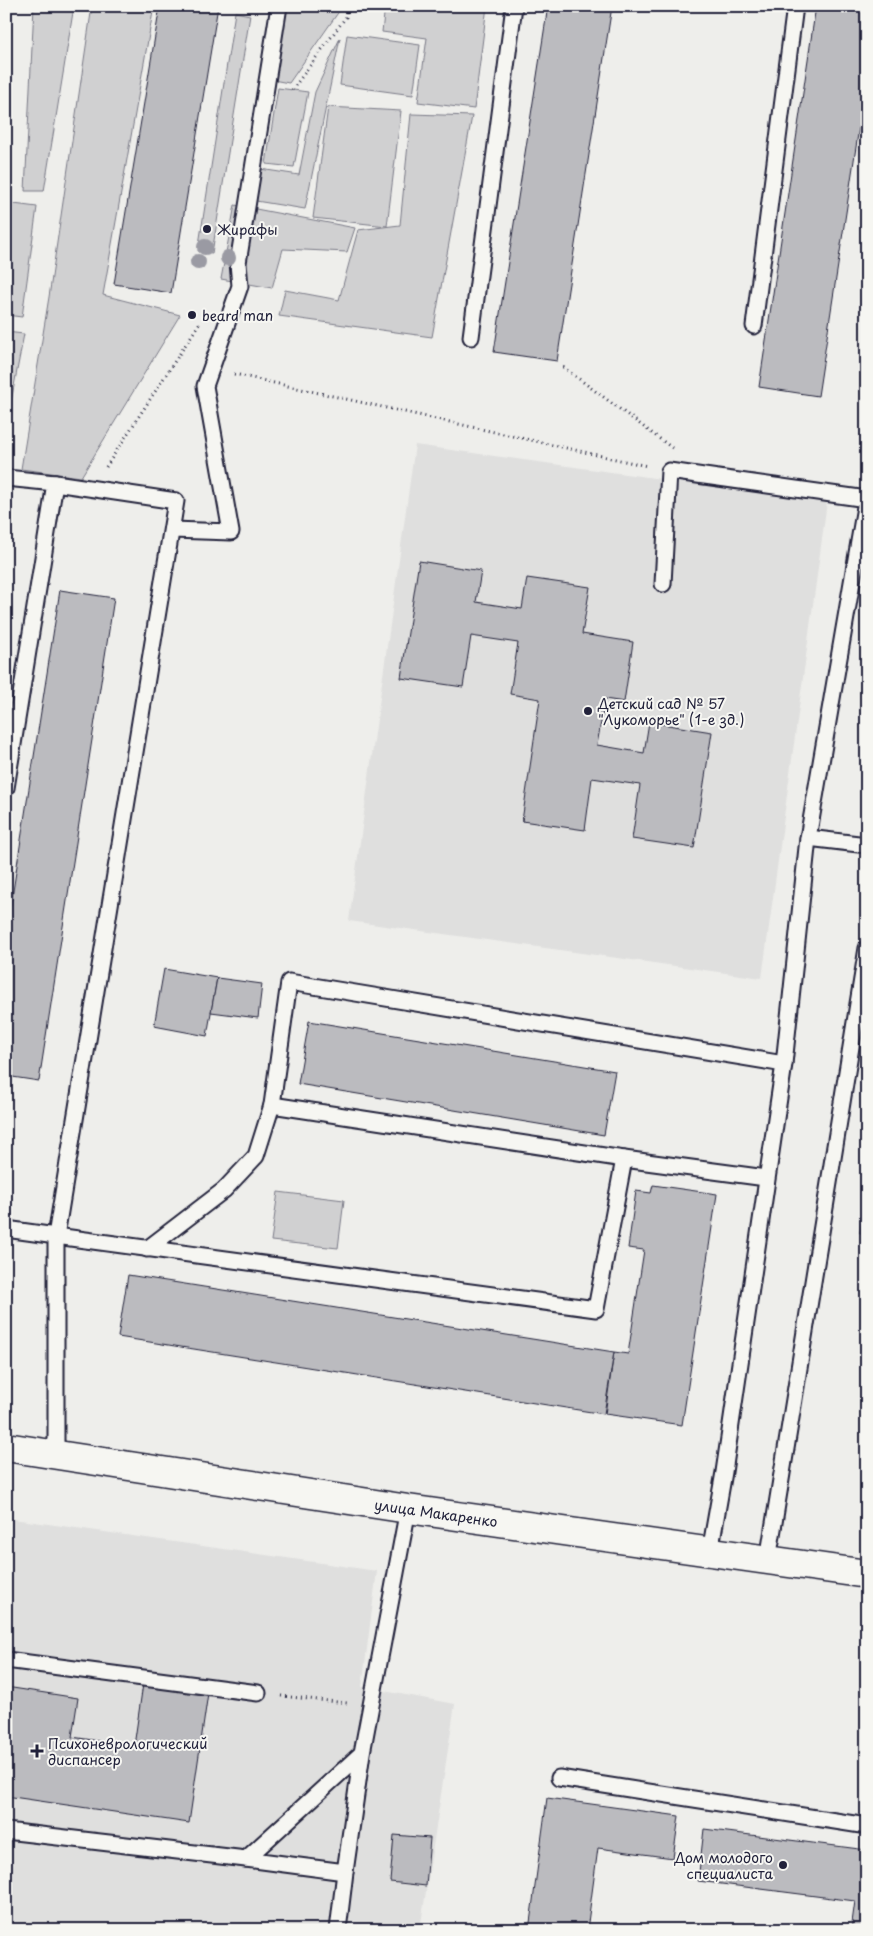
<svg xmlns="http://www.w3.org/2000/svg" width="873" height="1936" viewBox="0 0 873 1936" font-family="'Playpen Sans',sans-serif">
  <rect width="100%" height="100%" fill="#eeeeeb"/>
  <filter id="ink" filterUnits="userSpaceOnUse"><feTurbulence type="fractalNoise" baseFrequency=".02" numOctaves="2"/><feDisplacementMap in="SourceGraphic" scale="10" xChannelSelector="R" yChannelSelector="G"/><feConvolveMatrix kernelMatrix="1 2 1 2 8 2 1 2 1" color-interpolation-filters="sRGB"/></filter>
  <g filter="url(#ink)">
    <!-- built -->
    <g fill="#dfdfde">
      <path d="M415,445L827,502L762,978L349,921Z"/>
      <path d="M6,1518L377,1571L362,1687L455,1704L420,1930H6Z"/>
    </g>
    <!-- green -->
    <g fill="#d0d0d1" stroke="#797986">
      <path d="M34,6H74L44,191H25Z"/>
      <path d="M92,6H154L103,295L180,315L81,477L21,469L49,297Z"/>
      <path d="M284,6L342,7L289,83L273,80Z"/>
      <path d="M385,6H487L474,109L418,102L427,38L382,32Z"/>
      <path d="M235,12L250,15L212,253L198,251Z"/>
      <path d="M347,35L420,45L413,95L340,85Z"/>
      <path d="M340,38L305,209L256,201L260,169L299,175L315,92Z"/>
      <path d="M278,88L308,92L294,167L266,164Z"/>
      <path d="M328,107L401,111L387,226L313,218Z"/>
      <path d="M411,114L472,116L432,337L279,316L285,290L339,300L358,230L400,225Z"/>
      <path d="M6,203L37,207L22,317L6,315Z"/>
      <path d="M235,205L355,228L347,252L283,249L272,288L221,279Z"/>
      <path d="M6,332L24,334L9,412L6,411Z"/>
      <path d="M278,1192L344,1200L338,1248L271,1241Z"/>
    </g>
    <!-- building -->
    <g fill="#bbbbbf" stroke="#22223b">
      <path d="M160,6H218L171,293L114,284Z"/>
      <path d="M548,6H612L557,361L494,352Z"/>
      <path d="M816,6H867V75L818,396L759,387Z"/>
      <path d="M419,561L481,571L476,602L522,609L527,578L590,587L582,634L633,642L624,702L605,699L597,745L644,753L649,722L712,732L694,848L632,839L640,785L592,778L585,830L522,821L540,699L510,694L518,643L471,636L463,687L401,678Z"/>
      <path d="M60,590L114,598L39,1081L6,1076V936Z"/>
      <path d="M164,969L217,978L207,1036L154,1026Z"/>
      <path d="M217,978L262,984L258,1018L211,1012Z"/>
      <path d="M309,1021L615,1071L604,1135L298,1084Z"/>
      <path d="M867,1176V1233H860Z"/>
      <path d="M653,1185L717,1194L682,1425L605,1414L614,1352L628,1354L644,1250L628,1248L636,1191L651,1193Z"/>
      <path d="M128,1275L614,1352L604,1414L118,1337Z"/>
      <path d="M143,1684L208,1693L189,1823L6,1796V1687L78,1698L72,1737L134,1746Z"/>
      <path d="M547,1798L679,1816L673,1858L598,1848L587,1930H529Z"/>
      <path d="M704,1829L867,1850V1930H851L855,1901L698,1881Z"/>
      <path d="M394,1835L430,1838L426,1886L390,1882Z"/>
    </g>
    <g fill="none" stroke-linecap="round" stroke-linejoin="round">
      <!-- service casing -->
      <g stroke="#22223b" stroke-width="19">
        <g id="service">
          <path d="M754,326L795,6"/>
          <path d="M471,337L514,6"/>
          <path d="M6,478L55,483L176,501L56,1236L6,1229"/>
          <path d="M172,530L231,532L205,386L240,286L238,263L279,6"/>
          <path d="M663,584L669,471L867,499"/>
          <path d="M6,788L55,483"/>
          <path d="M808,838L867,845"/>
          <path d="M272,1105L289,982L784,1064"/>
          <path d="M147,1249L224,1190L256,1156L272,1105L624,1159"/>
          <path d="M56,1453V1236L596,1309L624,1159L766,1178"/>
          <path d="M710,1552L724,1472L784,1064L808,838L867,495"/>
          <path d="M768,1560L867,948"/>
          <path d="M6,1660L258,1693"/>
          <path d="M362,1753L345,1872L246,1859L362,1753L408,1509"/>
          <path d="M559,1778L867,1826"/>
          <path d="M6,1831L246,1859"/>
          <path d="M338,1930L345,1872"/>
        </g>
      </g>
      <!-- minor casing -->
      <g stroke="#22223b" stroke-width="31">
        <path id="minor" d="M6,1447L408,1509L867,1574"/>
      </g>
      <!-- path -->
      <g stroke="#22223b" stroke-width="3" stroke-dasharray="1 4" stroke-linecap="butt">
        <path d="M292,90L346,17L347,6"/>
        <path d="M563,367L672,448"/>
        <path d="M234,374L647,466"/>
        <path d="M106,467L201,321"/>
        <path d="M281,1696L347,1703"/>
      </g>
      <!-- service -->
      <use href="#service" stroke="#f6f6f2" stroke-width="15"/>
      <!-- minor -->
      <use href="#minor" stroke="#f6f6f2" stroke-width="28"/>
    </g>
    <!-- trees -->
    <g fill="#9a9aa3">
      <circle cx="205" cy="247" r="8"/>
      <circle cx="228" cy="258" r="8"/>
      <circle cx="198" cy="262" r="8"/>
    </g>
  </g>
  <!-- markers -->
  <g fill="#22223b" stroke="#f6f6f2" stroke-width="2">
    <circle cx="207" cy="229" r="5"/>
    <circle cx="192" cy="315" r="5"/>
    <circle cx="588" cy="711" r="5"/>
    <path d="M34.5 1743.5h5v5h5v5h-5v5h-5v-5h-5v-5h5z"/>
    <circle cx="783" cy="1865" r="5"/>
  </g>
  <g text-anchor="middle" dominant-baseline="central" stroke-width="4" stroke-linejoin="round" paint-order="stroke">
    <!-- poi labels -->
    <g font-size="14" fill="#22223b" stroke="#f6f6f2" text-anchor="start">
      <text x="217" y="229">Жирафы</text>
      <text x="202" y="315">beard man</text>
      <text x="598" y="703">Детский сад № 57<tspan x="598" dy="16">"Лукоморье" (1-е зд.)</tspan></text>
      <text x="48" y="1743">Психоневрологический<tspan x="48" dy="16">диспансер</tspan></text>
      <text x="773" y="1857" text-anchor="end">Дом молодого<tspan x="773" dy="16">специалиста</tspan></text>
    </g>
    <!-- street labels -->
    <g font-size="14" fill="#22223b" stroke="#f6f6f2">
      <text transform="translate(436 1513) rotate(8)">улица Макаренко</text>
    </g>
  </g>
  <!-- margin -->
  <rect width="873" height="1936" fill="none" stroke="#f6f6f2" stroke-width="25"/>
  <rect x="12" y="12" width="848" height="1911" fill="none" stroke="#22223b" stroke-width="2" filter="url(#ink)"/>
</svg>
